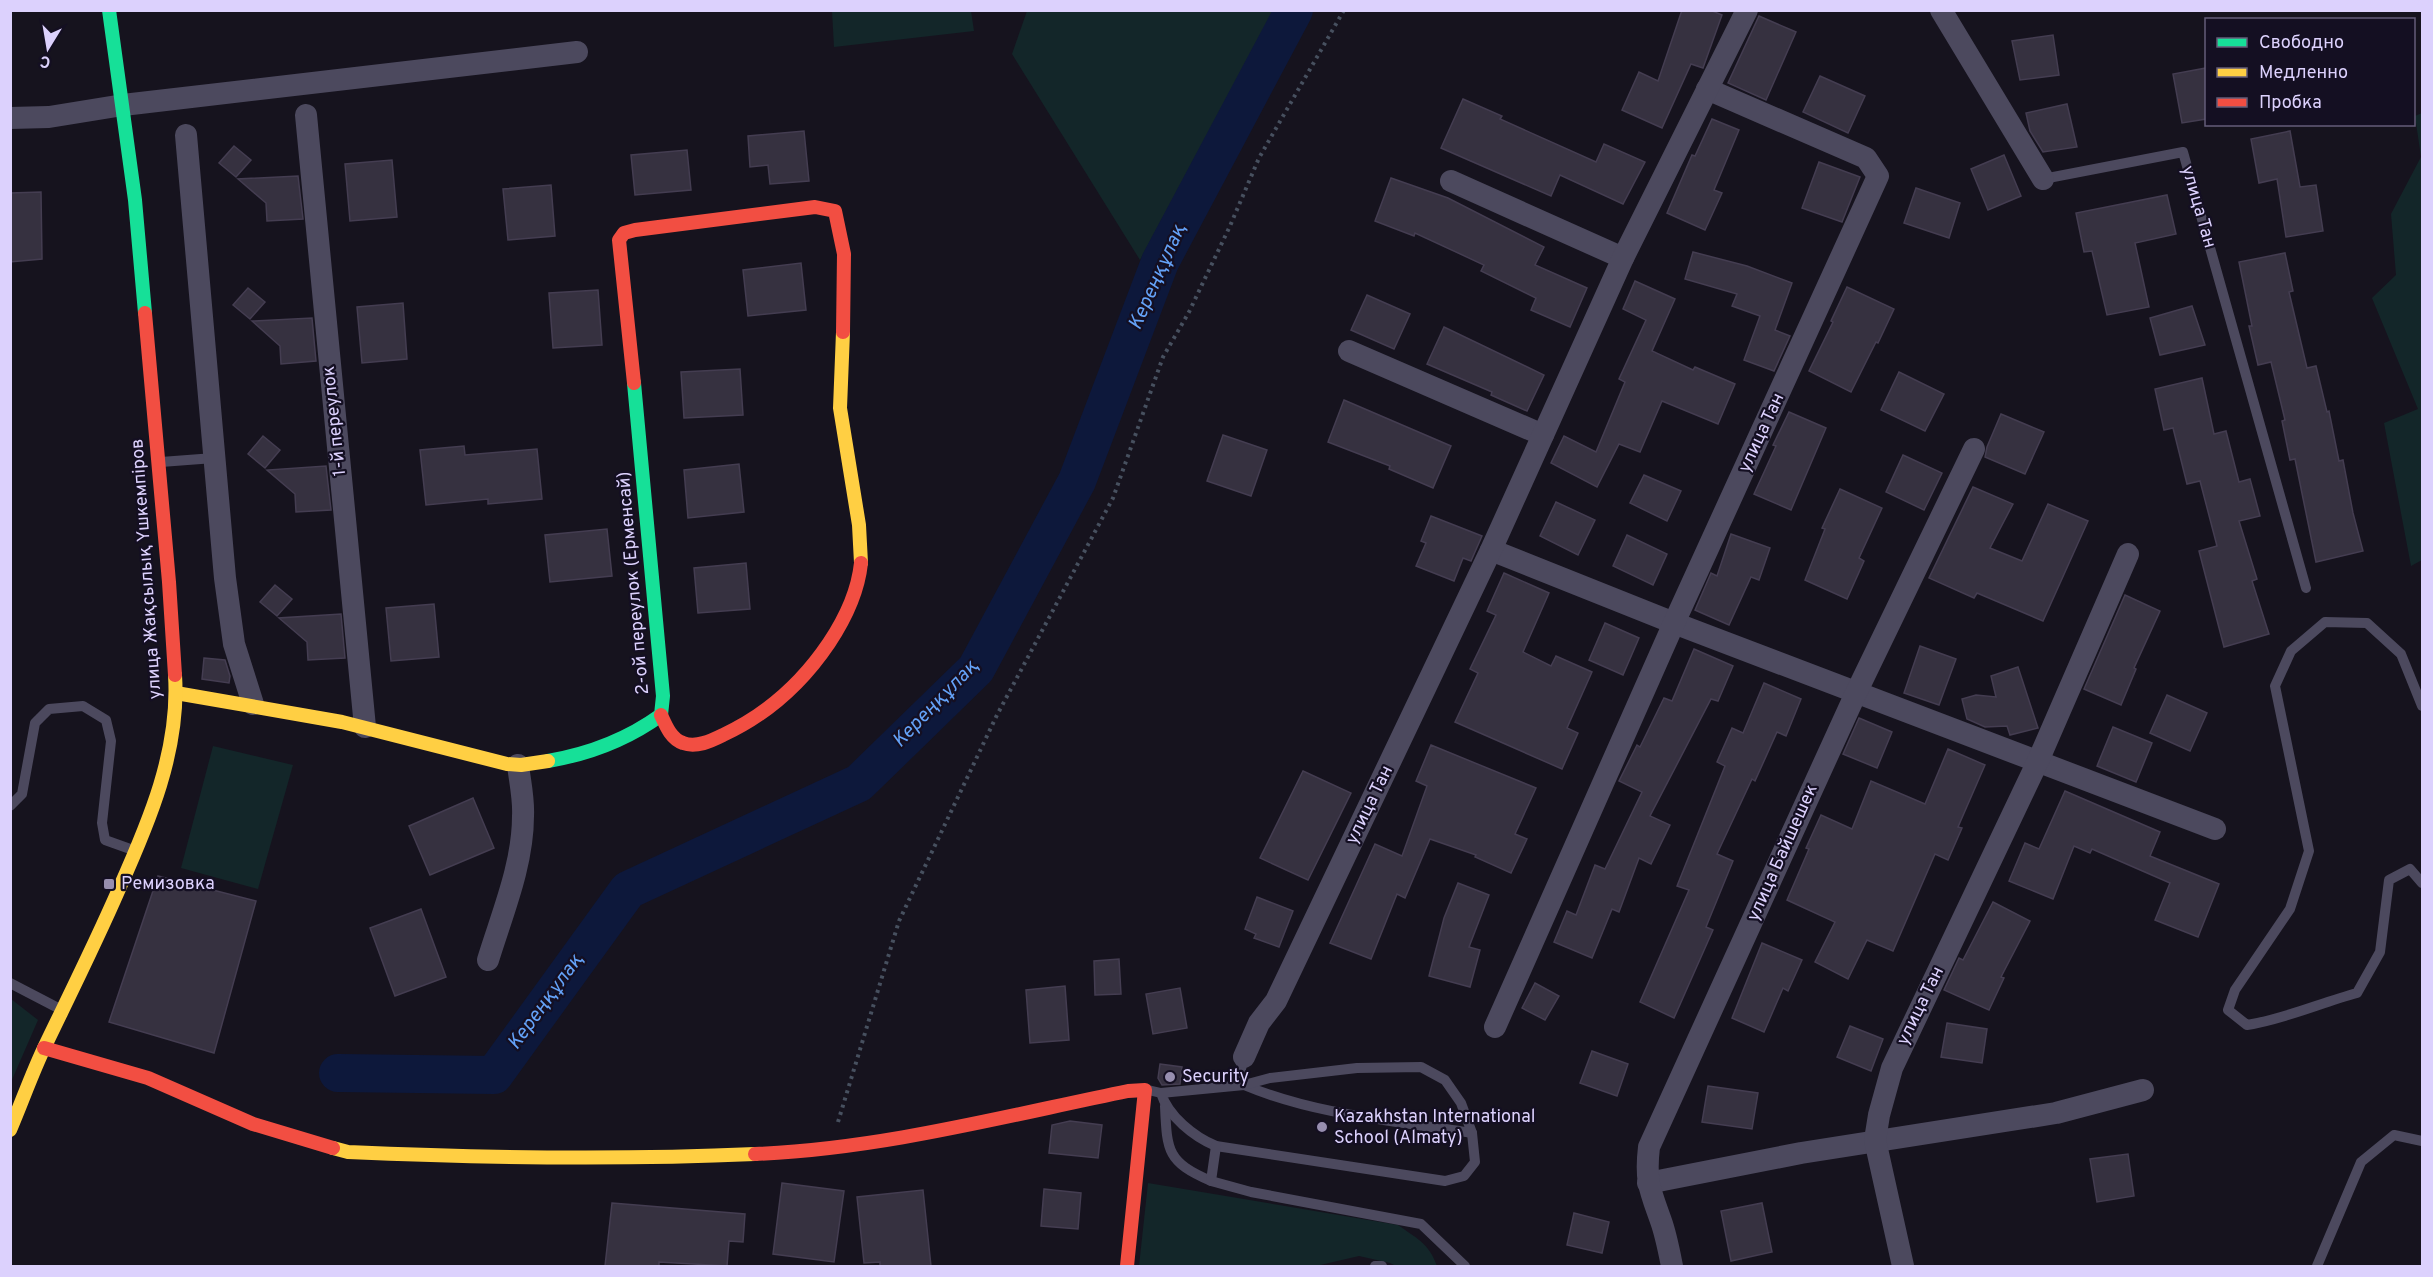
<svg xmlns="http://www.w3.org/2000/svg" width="2433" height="1277" viewBox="0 0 2433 1277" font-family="Overpass,sans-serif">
  <rect width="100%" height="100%" fill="#16131e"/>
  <!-- green -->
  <g fill="#132629">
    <path d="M832,11H971L974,31L834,47Z"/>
    <path d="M1027,11H1273L1140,260L1012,54Z"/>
    <path d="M2422,113V560L2411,566L2384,423L2418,409L2372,298L2396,275L2391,214L2421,157L2415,116Z"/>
    <path d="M213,746L293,765L258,889L181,868Z"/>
    <path d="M11,999L38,1020L11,1082Z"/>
    <path d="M1148,1183L1398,1225C1416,1238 1429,1243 1437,1266H1396L1390,1263L1359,1256L1316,1266H1139Z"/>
  </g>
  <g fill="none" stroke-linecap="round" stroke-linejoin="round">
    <!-- river -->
    <path stroke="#0d183b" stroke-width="38" d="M338,1073L494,1075L628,890L859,783L976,669L1077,481L1160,262L1294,10"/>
  </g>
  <!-- building -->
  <g fill="#363140" stroke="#443d51" stroke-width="1.5">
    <path d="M1682,10H1710L1722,15L1703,68L1691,64L1662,128L1622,110L1639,72L1658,81Z"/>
    <path d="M1759,16L1796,32L1766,100L1728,83Z"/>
    <path d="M2053,35L2059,75L2020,80L2012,41Z"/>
    <path d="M2206,68V119L2182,123L2173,74Z"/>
    <path d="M1820,76L1865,96L1848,133L1803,112Z"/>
    <path d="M1463,99L1502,116L1500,119L1596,162L1604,144L1645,162L1623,204L1560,175L1551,196L1441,148Z"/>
    <path d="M2067,104L2077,147L2043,152L2030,131L2026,113Z"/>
    <path d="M1712,119L1739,130L1714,190L1722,193L1705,230L1667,213L1692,155L1695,156Z"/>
    <path d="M804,131L809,181L770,184L768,165L750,167L748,136Z"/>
    <path d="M2290,131L2300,187L2316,185L2323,231L2286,237L2277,179L2259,183L2251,139Z"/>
    <path d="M234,146L251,160L236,177L219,163Z"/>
    <path d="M687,150L691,190L635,195L631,155Z"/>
    <path d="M2004,155L2021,196L1988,210L1971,169Z"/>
    <path d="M392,160L397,217L350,221L345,164Z"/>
    <path d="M1819,162L1860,177L1842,222L1802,208Z"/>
    <path d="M298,176L303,219L267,221L266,203L238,179Z"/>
    <path d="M1391,178L1448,198L1544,247L1535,265L1587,288L1570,327L1531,310L1536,298L1481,271L1484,265L1415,233L1414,236L1375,221Z"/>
    <path d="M551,185L555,236L508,240L503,189Z"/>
    <path d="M1916,188L1960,203L1949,238L1904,223Z"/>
    <path d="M41,192L42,259L10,262V193Z"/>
    <path d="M2167,195L2176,234L2135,243L2149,307L2107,315L2092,251L2084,252L2076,213Z"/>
    <path d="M1693,252L1747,266L1792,283L1775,330L1790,336L1774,371L1744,360L1760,316L1732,306L1737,294L1685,279Z"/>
    <path d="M2285,253L2293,291L2289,292L2307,368L2316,366L2327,412L2329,411L2339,461L2343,460L2353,513L2363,551L2316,562L2295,459L2290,460L2282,421L2285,420L2271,362L2258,365L2249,326H2252L2239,262Z"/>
    <path d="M801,263L806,310L748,316L743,270Z"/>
    <path d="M1635,281L1675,299L1652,351L1693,370L1695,367L1735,384L1718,424L1662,401L1640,452L1619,444L1597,487L1551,463L1564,436L1596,452L1625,382L1619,379L1646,320L1623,309Z"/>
    <path d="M1847,287L1894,309L1878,343L1876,342L1851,392L1809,371L1833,322L1831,321Z"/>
    <path d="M248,288L265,302L250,319L233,305Z"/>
    <path d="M598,290L602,345L553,348L549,293Z"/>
    <path d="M1367,295L1410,314L1394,349L1351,330Z"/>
    <path d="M403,303L407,359L362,363L357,307Z"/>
    <path d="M2192,306L2205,345L2160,355L2150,318Z"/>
    <path d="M312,318L316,361L281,364L280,346L252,321Z"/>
    <path d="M1444,327L1544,375L1527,411L1491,395L1492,392L1427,364Z"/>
    <path d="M740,369L743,415L684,418L681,372Z"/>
    <path d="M1899,372L1944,394L1925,431L1881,410Z"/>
    <path d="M2202,378L2214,434L2226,431L2239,482L2250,479L2260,516L2239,521L2257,579L2252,581L2269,634L2224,647L2199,551L2217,546L2200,481L2187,484L2173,428L2164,430L2155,389Z"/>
    <path d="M1344,400L1451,446L1433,488L1389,469L1390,466L1328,442Z"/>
    <path d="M1789,412L1826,428L1791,510L1754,494L1776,446L1773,445Z"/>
    <path d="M2001,414L2044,432L2025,474L1985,457L1987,447Z"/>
    <path d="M1223,435L1267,450L1251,496L1207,481Z"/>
    <path d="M263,436L280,450L265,468L248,454Z"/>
    <path d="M464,446L465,455L537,449L542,499L488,504V499L426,505L420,450Z"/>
    <path d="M1903,455L1942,473L1924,510L1886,492Z"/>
    <path d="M739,464L744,512L688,518L684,470Z"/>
    <path d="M326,466L331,510L296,512L295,494L267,470Z"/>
    <path d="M1644,475L1681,491L1667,521L1630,503Z"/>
    <path d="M1973,487L2013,504L1990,548L2022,561L2048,504L2088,521L2043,621L1977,593L1974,598L1929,578Z"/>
    <path d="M1840,489L1882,508L1859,558L1864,561L1847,599L1805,580L1825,529L1822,528Z"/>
    <path d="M1556,502L1595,520L1578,555L1540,536Z"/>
    <path d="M1431,516L1482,536L1471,561L1463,558L1454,581L1416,566L1426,543L1421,541Z"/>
    <path d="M607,529L612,576L550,582L545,535Z"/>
    <path d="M1731,534L1770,548L1759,580L1751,577L1729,625L1695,610L1711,573L1717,576Z"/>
    <path d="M1627,535L1667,554L1653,585L1613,566Z"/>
    <path d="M746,563L750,609L698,613L694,568Z"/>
    <path d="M1504,573L1549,593L1523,652L1551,666L1556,656L1592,672L1567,728L1578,733L1562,769L1455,722L1478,673L1470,669L1496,615L1487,611Z"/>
    <path d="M275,585L292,599L277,616L260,602Z"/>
    <path d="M2125,595L2160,611L2134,668L2136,669L2121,705L2084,689Z"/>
    <path d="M434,604L439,657L391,661L386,608Z"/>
    <path d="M341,614L345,658L308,660L307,642L279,618Z"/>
    <path d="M1605,623L1639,638L1623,675L1589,660Z"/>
    <path d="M1920,646L1956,659L1939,705L1904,693Z"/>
    <path d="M1694,649L1733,666L1718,701L1711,699L1650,816L1670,825L1651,864L1639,858L1619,912L1612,909L1592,958L1554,942L1567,911L1576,915L1595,865L1605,869L1642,792L1619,781L1637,745L1640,747L1664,698L1672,701Z"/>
    <path d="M204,658L225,660L230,676L229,683L202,679Z"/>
    <path d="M2018,667L2038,728L2010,735L2007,726L1985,727L1967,719L1962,699L1976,695L1996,697L1991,676Z"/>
    <path d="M1764,683L1801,699L1786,736L1777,732L1755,781L1752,779L1717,854L1733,861L1706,927L1713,930L1674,1018L1640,1002L1689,890L1677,886L1725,766L1717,762L1732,728L1743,733Z"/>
    <path d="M2167,695L2207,713L2190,751L2150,733Z"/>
    <path d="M1859,718L1892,732L1877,768L1843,754Z"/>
    <path d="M2113,727L2152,743L2136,782L2097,766Z"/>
    <path d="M1431,745L1536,788L1515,834L1527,839L1511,873L1475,857L1476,855L1430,839L1405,898L1397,894L1371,959L1330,943L1375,844L1402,856L1427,786L1416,781Z"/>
    <path d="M1948,749L1985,765L1958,827L1962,828L1948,860L1935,854L1893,951L1867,940L1848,979L1815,962L1835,922L1787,900L1809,849L1806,848L1821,815L1852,829L1871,781L1925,804Z"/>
    <path d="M1303,771L1351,793L1308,880L1260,858Z"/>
    <path d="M2065,791L2160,832L2150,856L2219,884L2198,937L2155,920L2170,883L2092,849L2090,853L2074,846L2053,899L2009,881L2025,843L2039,849Z"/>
    <path d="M473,798L494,848L430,875L409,826Z"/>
    <path d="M158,876L256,901L214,1053L109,1022Z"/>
    <path d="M1458,883L1489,895L1469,947L1480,950L1470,987L1429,976L1444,918Z"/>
    <path d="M1257,897L1293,911L1279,947L1254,938L1256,934L1245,929Z"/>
    <path d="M1993,902L2030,921L2001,977L2004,978L1989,1010L1944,990L1959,958L1963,960Z"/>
    <path d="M421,909L446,977L395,996L370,928Z"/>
    <path d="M1762,943L1802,960L1788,991L1783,988L1764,1032L1732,1018Z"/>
    <path d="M1119,959L1121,994L1095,995L1094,961Z"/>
    <path d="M1535,983L1559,996L1545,1020L1522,1008Z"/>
    <path d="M1065,986L1069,1040L1030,1043L1026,990Z"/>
    <path d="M1180,988L1187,1028L1153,1034L1146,994Z"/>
    <path d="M1947,1023L1987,1029L1982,1063L1941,1057Z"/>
    <path d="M1850,1026L1883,1039L1871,1071L1837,1057Z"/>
    <path d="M1592,1051L1628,1064L1617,1096L1580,1083Z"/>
    <path d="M1160,1064L1182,1067L1180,1084L1162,1085L1158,1078Z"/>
    <path d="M1708,1086L1758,1093L1752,1129L1702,1122Z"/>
    <path d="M1070,1121L1102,1125L1098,1158L1049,1153L1052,1125Z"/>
    <path d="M2128,1154L2134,1196L2097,1202L2090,1159Z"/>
    <path d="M782,1183L844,1191L834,1262L773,1254Z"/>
    <path d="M1044,1189L1081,1193L1078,1229L1041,1226Z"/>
    <path d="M923,1190L931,1266H880V1262L864,1263L857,1197Z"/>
    <path d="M612,1203L745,1214L743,1242L729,1241L727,1266L659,1262V1266H605Z"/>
    <path d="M1762,1203L1772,1252L1731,1261L1721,1211Z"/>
    <path d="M1574,1213L1609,1222L1602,1253L1567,1245Z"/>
  </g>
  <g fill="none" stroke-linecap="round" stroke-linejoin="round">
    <!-- path -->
    <path stroke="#47505f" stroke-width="4" stroke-dasharray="3 4.5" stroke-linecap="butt" d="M838,1122L899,921L997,715L1113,498L1163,357L1189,312L1230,226L1259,158L1344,10"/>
    <!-- lane -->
    <g stroke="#4c495e" stroke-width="10">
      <path d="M2043,179L2183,152L2306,588"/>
      <path d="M161,462L214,458"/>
      <path d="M2422,706L2401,654L2367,623L2325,622L2291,651L2275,686L2309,851L2290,909L2235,990L2228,1010L2247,1025C2285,1019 2320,1003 2357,993L2380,952L2389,880L2410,869L2422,883"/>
      <path d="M10,806L22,794L35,723L49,709L83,706L106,720L111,741L102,823L105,840L133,850"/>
      <path d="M10,983L60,1009"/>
      <path d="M1237,1085L1244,1057"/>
      <path d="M1244,1085C1315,1115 1396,1121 1472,1133"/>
      <path d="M1148,1090L1161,1093L1244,1085L1270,1078L1357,1068L1421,1067L1445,1080L1461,1103L1472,1133L1475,1162L1464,1176L1445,1181L1216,1146C1194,1137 1168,1116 1161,1093"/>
      <path d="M1165,1106C1167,1151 1167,1162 1211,1181"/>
      <path d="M1216,1146L1211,1181L1251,1192L1421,1224L1465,1266"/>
      <path d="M1375,1266H1382"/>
      <path d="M2317,1266L2361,1162L2394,1135L2422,1141"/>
    </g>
    <!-- street -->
    <g stroke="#4c495e" stroke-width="22">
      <path d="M1941,10L2043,179"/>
      <path d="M306,115L365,727"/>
      <path d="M10,118L49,117L123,105L577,52"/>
      <path d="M186,135L225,578L234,644L253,704"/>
      <path d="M1451,181L1623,258"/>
      <path d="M1349,351L1543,435"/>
      <path d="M1491,550L1674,623L2215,829"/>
      <path d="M488,960C502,914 523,865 523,816C524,799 520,782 518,765"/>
      <path d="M1495,1027L1674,623L1878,176L1866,158L1707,89"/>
      <path d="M1244,1057L1259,1023L1276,1001L1491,550L1623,258L1747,10"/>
      <path d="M1648,1183L1801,1153L2056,1113L2143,1090"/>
      <path d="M1672,1266C1669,1251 1666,1235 1661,1221C1650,1190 1645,1181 1649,1147L1856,693L1974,449"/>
      <path d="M1903,1266L1875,1140L1879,1115L1892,1068L2038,761L2128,554"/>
    </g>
    <!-- fast -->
    <g stroke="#16e098" stroke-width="14">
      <path d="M109,10L135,200L145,313"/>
      <path d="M548,761C589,754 628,739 661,715L663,696L634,383"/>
    </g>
    <!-- slow -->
    <g stroke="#ffcf43" stroke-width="14">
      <path d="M843,332L840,408L859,525L861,563"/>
      <path d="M176,693L342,722L507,764L521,765L548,761"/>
      <path d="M10,1130C22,1102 32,1073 45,1046C70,994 96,942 119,889C149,822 180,750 175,675"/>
      <path d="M333,1148L348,1152C484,1158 619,1160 755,1154"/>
    </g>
    <!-- jam -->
    <g stroke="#f24e42" stroke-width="14">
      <path d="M145,313L169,582L175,675"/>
      <path d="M634,383L619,240L624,233L635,230L815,207L835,211L844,254L843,332"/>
      <path d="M661,715C666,726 671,739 683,743C696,748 711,741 723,735C766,715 802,683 829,643C845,619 858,592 861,563"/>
      <path d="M44,1048L148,1078L253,1124L333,1148"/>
      <path d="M755,1154C881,1149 1005,1116 1128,1091L1145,1090L1127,1266"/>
    </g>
  </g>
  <!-- markers -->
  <g fill="#978eaf" stroke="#140f22" stroke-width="2">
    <rect x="103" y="878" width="12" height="12" rx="3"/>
    <circle cx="1170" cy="1077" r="6"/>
    <circle cx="1322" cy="1127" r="6"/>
  </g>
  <g text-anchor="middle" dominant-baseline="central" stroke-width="4.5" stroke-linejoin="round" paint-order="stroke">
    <!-- street labels -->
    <g font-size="18" fill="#dcd1fd" stroke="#140f22">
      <text transform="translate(2198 207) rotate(74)">улица Тан</text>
      <text transform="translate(335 421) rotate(-96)">1-й переулок</text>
      <text transform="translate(1762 433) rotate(-65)">улица Тан</text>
      <text transform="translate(147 569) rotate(-94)">улица Жақсылық Үшкемпіров</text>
      <text transform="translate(634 583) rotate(-95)">2-ой переулок (Ерменсай)</text>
      <text transform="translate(1370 805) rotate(-64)">улица Тан</text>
      <text transform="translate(1783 853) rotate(-66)">улица Байшешек</text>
      <text transform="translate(1921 1006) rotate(-64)">улица Тан</text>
    </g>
    <!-- poi labels -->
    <g font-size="18" fill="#dcd1fd" stroke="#140f22" text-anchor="start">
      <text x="121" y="884">Ремизовка</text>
      <text x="1182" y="1077">Security</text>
      <text x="1334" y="1117">Kazakhstan International<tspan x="1334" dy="21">School (Almaty)</tspan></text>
    </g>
    <!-- water labels -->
    <g font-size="20" font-style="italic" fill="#64a2f8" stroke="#140f22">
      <text transform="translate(1158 277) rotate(-66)">Кереңқұлақ</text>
      <text transform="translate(936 704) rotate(-46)">Кереңқұлақ</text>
      <text transform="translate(546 1002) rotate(-54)">Кереңқұлақ</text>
    </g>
  </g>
  <!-- border -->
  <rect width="2433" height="1277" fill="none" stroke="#dcd1fd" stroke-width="24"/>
  <!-- legend -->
  <rect x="2205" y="18" width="210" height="108" fill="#140f22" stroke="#645d7a" stroke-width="1.5"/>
  <rect x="2217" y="38" width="30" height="9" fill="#16e098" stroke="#645d7a" stroke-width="1.5"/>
  <text x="2259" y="48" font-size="18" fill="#dcd1fd">Свободно</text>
  <rect x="2217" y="68" width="30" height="9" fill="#ffcf43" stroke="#645d7a" stroke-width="1.5"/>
  <text x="2259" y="78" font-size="18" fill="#dcd1fd">Медленно</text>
  <rect x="2217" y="98" width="30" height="9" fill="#f24e42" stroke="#645d7a" stroke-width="1.5"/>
  <text x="2259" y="108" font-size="18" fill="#dcd1fd">Пробка</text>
  <!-- north arrow -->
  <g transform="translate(48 48) rotate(191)" stroke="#140f22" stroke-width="4.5" paint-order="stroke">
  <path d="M0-4.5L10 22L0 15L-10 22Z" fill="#dcd1fd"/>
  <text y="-9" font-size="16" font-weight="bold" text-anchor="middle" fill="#dcd1fd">С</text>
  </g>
</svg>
